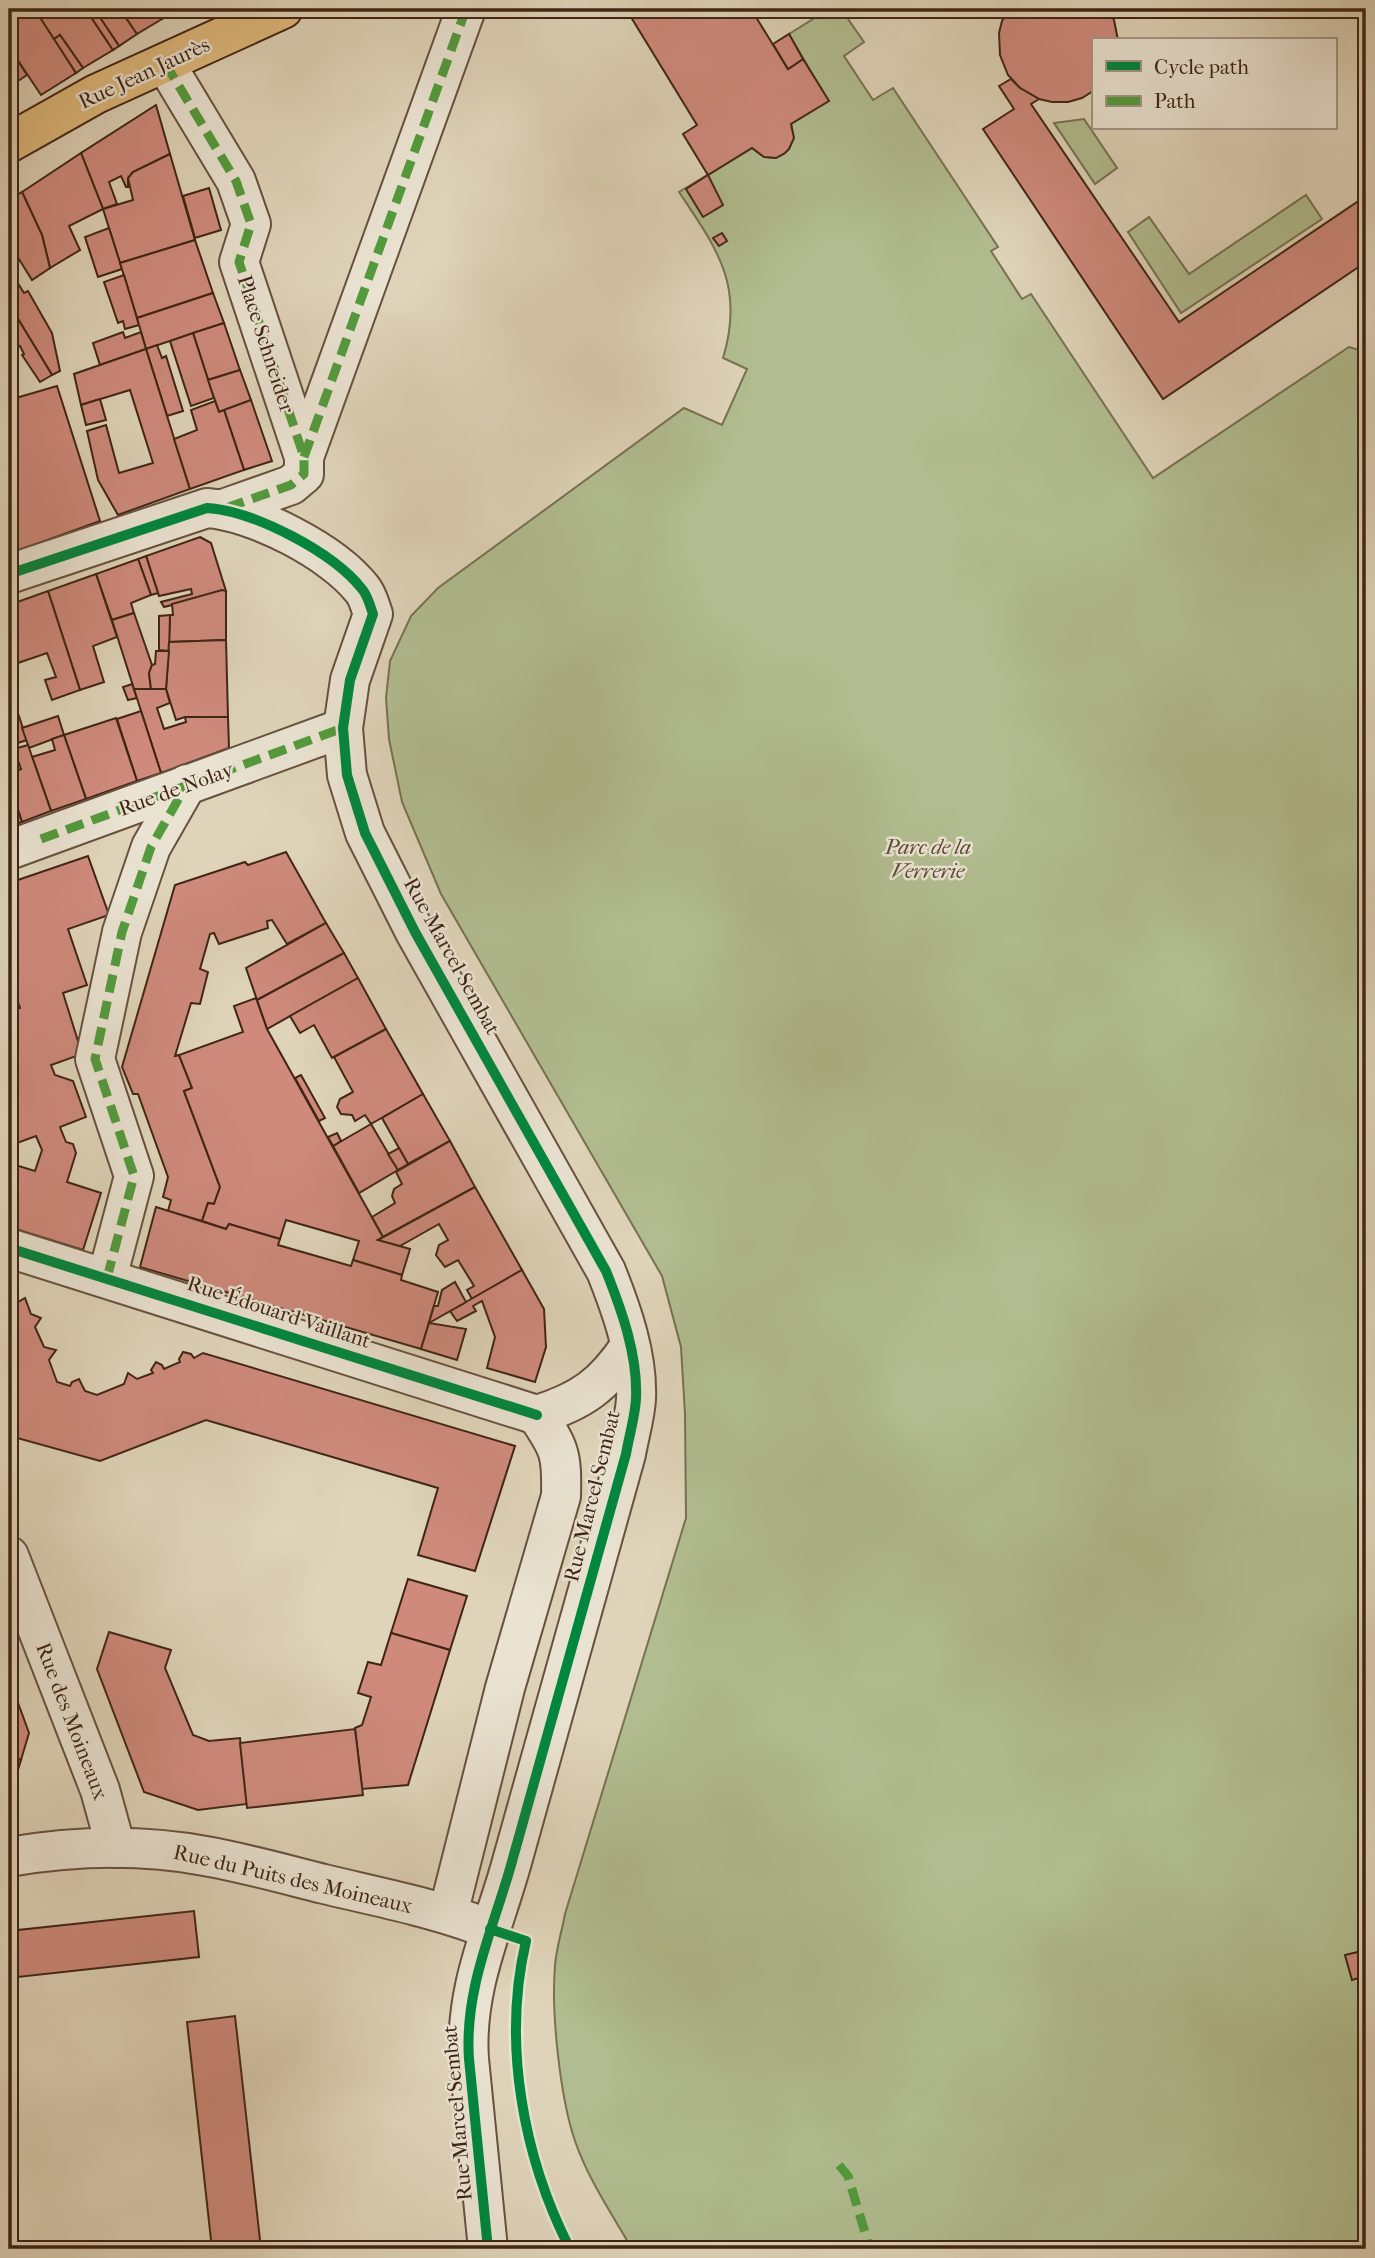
<svg xmlns="http://www.w3.org/2000/svg" width="1375" height="2258" viewBox="0 0 1375 2258" font-family="'IM FELL French Canon',serif">
  <rect width="100%" height="100%" fill="#dfd4b9"/>
  <filter id="stains"><feTurbulence type="fractalNoise" baseFrequency=".00286" numOctaves="4"/><feColorMatrix values="0 0 0 0 .2 0 0 0 0 .09 0 0 0 0 .02 0 0 0 .5 -.17"/></filter>
  <radialGradient id="worn" r=".72"><stop offset=".6" stop-color="#630" stop-opacity="0"/><stop offset="1" stop-color="#630" stop-opacity=".3"/></radialGradient>
  <!-- green -->
  <g fill="#b1bd90" stroke="#787152" stroke-width="2">
    <path d="M829,9H841L864,42L844,56L873,100L893,88L998,247L991,251L1022,299L1031,294L1153,478L1349,347L1366,352V2249H632C612,2214 588,2179 575,2141C560,2097 551,2012 555,1966C556,1949 562,1931 565,1914L686,1518L685,1414L681,1347L662,1276L441,894L402,802L389,739L386,698L390,661L411,616L438,588L684,408L722,425L747,369L723,358C745,286 717,249 679,192L752,148C774,169 799,153 791,124L828,101L789,34Z"/>
    <path d="M1084,119L1117,168L1095,184L1054,123Z"/>
    <path d="M1306,195L1322,219L1181,313L1128,232L1149,217L1189,274Z"/>
  </g>
  <!-- building -->
  <g fill="#cf8a7c" stroke="#402515" stroke-width="2">
    <path d="M9,9H36L76,73L41,95L9,47Z"/>
    <path d="M46,9H94L97,13L91,17L113,50L83,68L60,35L54,39L41,19L49,14Z"/>
    <path d="M94,9H120L137,34L119,46Z"/>
    <path d="M120,9H155L162,19L137,34Z"/>
    <path d="M155,9H178L162,19Z"/>
    <path d="M626,9H751L788,69L803,59L829,101L791,124L794,138L789,149L785,153L776,158L764,157L752,148L708,175L683,134L697,125Z"/>
    <path d="M1009,9H1107L1114,20L1118,40H1093V91L1082,98L1068,102H1052L1039,99L1020,88L1008,75L1000,55L999,33L1002,21Z"/>
    <path d="M97,13L119,46L113,50L91,17Z"/>
    <path d="M789,34L803,59L788,69L773,44Z"/>
    <path d="M60,35L83,68L76,73L54,39Z"/>
    <path d="M9,47L27,75L9,87Z"/>
    <path d="M1011,79L1020,88L1039,99L1031,104L1179,322L1366,196V262L1163,399L983,129L1014,109L999,86Z"/>
    <path d="M156,105L170,154L133,172L128,178V187H126L121,176L109,182L117,204L103,209L81,153Z"/>
    <path d="M81,153L103,209L69,226L80,250L50,268L42,235L22,192Z"/>
    <path d="M170,154L195,240L120,263L103,209L133,200L128,178L133,172Z"/>
    <path d="M708,175L723,205L703,217L686,189Z"/>
    <path d="M209,188L221,230L195,238L183,196Z"/>
    <path d="M22,192L42,235L50,268L32,280L9,243V200Z"/>
    <path d="M109,228L122,269L98,277L85,237Z"/>
    <path d="M722,233L727,241L719,246L713,238Z"/>
    <path d="M195,240L213,293L137,318L120,263Z"/>
    <path d="M9,269L24,293L28,291L52,333L60,371L52,375L9,304Z"/>
    <path d="M124,275L139,325L125,329L123,321L118,323L104,282Z"/>
    <path d="M213,293L224,323L146,349L137,318Z"/>
    <path d="M9,304L52,375L40,382L22,355L24,354L20,346L9,353Z"/>
    <path d="M224,323L240,370L208,380L193,333Z"/>
    <path d="M123,332L125,338L141,332L146,349L100,365L93,343Z"/>
    <path d="M193,333L214,398L191,406L170,341Z"/>
    <path d="M157,345L162,358L166,356L183,411L167,416L146,349Z"/>
    <path d="M146,349L190,489L118,515L98,480L87,431L106,425L119,473L153,463L130,390L81,405L74,374Z"/>
    <path d="M240,370L251,400L219,412L208,380Z"/>
    <path d="M57,386L100,521L9,554V400Z"/>
    <path d="M100,399L106,420L86,425L81,405Z"/>
    <path d="M251,400L272,461L244,470L224,410Z"/>
    <path d="M215,401L219,412L224,410L244,470L190,489L174,439L197,430L191,410Z"/>
    <path d="M200,537L211,543L226,591L164,607L161,602L192,594L191,589L159,596L146,556Z"/>
    <path d="M146,556L158,593L151,595L138,559Z"/>
    <path d="M138,559L151,595L131,603L134,613L112,620L96,574Z"/>
    <path d="M96,574L117,637L93,646L104,682L80,690L48,591Z"/>
    <path d="M222,590L226,591V640L169,642L170,615H173L172,604Z"/>
    <path d="M48,591L80,690L52,700L45,680L56,677L47,653L9,666V605Z"/>
    <path d="M134,613L152,665L149,673L151,689H134L112,620Z"/>
    <path d="M170,615L169,651L159,650V616Z"/>
    <path d="M226,640L228,717H185L176,720L166,689L169,642Z"/>
    <path d="M156,651H169L166,689H151L149,673L152,665L155,664Z"/>
    <path d="M132,684L137,698L128,700L123,687Z"/>
    <path d="M9,687L27,740L11,745L9,739Z"/>
    <path d="M134,689H166L170,703L157,708L164,729L186,722L185,717H228L229,748L161,773Z"/>
    <path d="M141,711L161,773L137,781L117,719Z"/>
    <path d="M58,716L64,735L29,748L22,728Z"/>
    <path d="M116,718L137,781L86,799L64,735Z"/>
    <path d="M64,735L86,799L51,811L32,757L55,750L52,739Z"/>
    <path d="M28,745L51,811L22,822L9,784V773L21,769L14,749Z"/>
    <path d="M9,784L22,822L9,826Z"/>
    <path d="M286,852L326,923L287,944L272,920L267,921L268,928L219,944L214,933L210,934L200,969L208,972L200,1004L191,1003L175,1056L179,1055L192,1088L184,1091L220,1187L214,1204L208,1203L202,1221L168,1211L171,1200L163,1197L168,1177L138,1094H133L122,1067L175,885L245,862L248,865Z"/>
    <path d="M88,856L109,915L68,929L87,985L63,993L82,1054L51,1065L55,1075L73,1081L86,1117L60,1127L66,1142L73,1144L76,1153L67,1182L101,1193L83,1250L9,1227V1163L35,1171L42,1150L36,1136L17,1143L9,1120V1080L14,1078L9,1061V1012L20,1008L9,977V883Z"/>
    <path d="M326,923L344,953L257,1000L246,968Z"/>
    <path d="M344,953L358,978L267,1029L257,1000Z"/>
    <path d="M358,978L386,1029L332,1058L314,1025L300,1033L290,1016Z"/>
    <path d="M256,998L267,1029L383,1237L378,1240L410,1249L402,1275L353,1260L359,1241L286,1220L280,1239L229,1224L226,1229L202,1221L208,1203L214,1204L220,1187L184,1091L192,1088L179,1055L243,1032L234,1006Z"/>
    <path d="M386,1029L423,1094L371,1124L365,1115L355,1121L352,1115L341,1114L337,1107L340,1099L353,1092L334,1057Z"/>
    <path d="M301,1075L325,1118L319,1121L295,1078Z"/>
    <path d="M423,1094L450,1141L408,1164L382,1118Z"/>
    <path d="M371,1124L398,1170L359,1193L333,1146Z"/>
    <path d="M337,1133L341,1141L333,1146L328,1137Z"/>
    <path d="M450,1141L475,1187L383,1237L372,1217L395,1203L392,1196L394,1189L402,1184L396,1172Z"/>
    <path d="M399,1148L408,1164L398,1170L388,1154Z"/>
    <path d="M475,1187L522,1270L472,1299L467,1290L474,1286L458,1260L445,1267L436,1255L439,1245L448,1240L439,1224L400,1246L378,1240Z"/>
    <path d="M156,1207L226,1229L229,1224L280,1239L278,1245L351,1266L353,1260L402,1275L401,1280L438,1292L421,1349L140,1267Z"/>
    <path d="M522,1270L544,1309L546,1347L535,1382L487,1368L495,1337L482,1301L473,1306L476,1311L457,1321L450,1311Z"/>
    <path d="M455,1282L466,1302L429,1323L434,1306H438L442,1290Z"/>
    <path d="M9,1297L18,1302L25,1298L31,1314L41,1318L35,1327L44,1347L56,1350L49,1360L57,1382L70,1386L72,1382L79,1379L85,1391L97,1395L124,1384L128,1373L137,1379L153,1373L151,1370L156,1362L162,1365L164,1369L180,1362L179,1359L183,1352L191,1354L194,1358L203,1353L515,1446L475,1571L418,1555L438,1488L206,1420L100,1461L10,1436Z"/>
    <path d="M429,1323L466,1329L457,1360L421,1349Z"/>
    <path d="M408,1579L467,1596L450,1650L391,1633Z"/>
    <path d="M109,1632L171,1650L165,1668L193,1735L209,1741L240,1738L247,1804L198,1810L144,1792L97,1669Z"/>
    <path d="M391,1633L450,1650L408,1785L362,1789L355,1728L362,1725L371,1697L358,1693L368,1662L381,1665Z"/>
    <path d="M9,1678L29,1733L21,1760L9,1755Z"/>
    <path d="M355,1729L363,1795L247,1808L240,1743Z"/>
    <path d="M9,1755L21,1760L9,1799Z"/>
    <path d="M194,1911L199,1957L9,1978V1931Z"/>
    <path d="M1366,1950V1976L1352,1980L1345,1955Z"/>
    <path d="M235,2016L261,2249H212L187,2022Z"/>
  </g>
  <g fill="none" stroke-linecap="round" stroke-linejoin="round">
    <!-- minor casing -->
    <g stroke="#68513e" stroke-width="42">
      <g id="minor">
        <path d="M165,63L236,181L251,224L239,262L304,457V474L291,485L223,509"/>
        <path d="M304,457L466,9"/>
        <path d="M9,574L207,508C254,511 333,552 362,589C368,596 370,606 373,614L350,680L343,728L347,775L365,833L415,932L606,1271C622,1311 638,1356 636,1399C635,1417 629,1436 626,1454C588,1588 551,1723 513,1858C495,1925 464,1987 469,2059L488,2249"/>
        <path d="M9,850L343,728"/>
        <path d="M9,1248L537,1415"/>
        <path d="M107,1278L134,1176L95,1059L122,932L151,847L187,784"/>
        <path d="M537,1415C582,1401 604,1385 630,1346"/>
        <path d="M9,1556L100,1790L116,1848"/>
        <path d="M9,1857C74,1846 140,1844 205,1856C245,1863 284,1874 324,1884C374,1896 425,1906 473,1923"/>
        <path d="M448,1914L505,1688L561,1496C562,1454 560,1449 537,1415"/>
      </g>
    </g>
    <!-- major casing -->
    <g stroke="#402515" stroke-width="42">
      <path id="major" d="M9,143L96,94L283,9"/>
    </g>
    <!-- minor -->
    <use href="#minor" stroke="#eae3d2" stroke-width="38"/>
    <!-- major -->
    <use href="#major" stroke="#e0ba7c" stroke-width="38"/>
    <!-- quiet -->
    <g stroke="#539b3d" stroke-width="9" stroke-dasharray="18 9" stroke-linecap="butt">
      <path d="M165,63L236,181L251,224L239,262L304,457V474L291,485L223,509"/>
      <path d="M304,457L466,9"/>
      <path d="M41,839L343,728"/>
      <path d="M107,1278L134,1176L95,1059L122,932L151,847L187,784"/>
      <path d="M839,2165L848,2176L870,2249"/>
    </g>
    <!-- cycleway casing -->
    <g stroke="#eae3d2" stroke-width="15">
      <g id="cycleway">
        <path d="M9,574L207,508C254,511 333,552 362,589C368,596 370,606 373,614L350,680L343,728L347,775L365,833L415,932L606,1271C622,1311 638,1356 636,1399C635,1417 629,1436 626,1454C588,1588 551,1723 513,1858C495,1925 464,1987 469,2059L488,2249"/>
        <path d="M9,1248L537,1415"/>
        <path d="M490,1929L526,1941C502,2043 523,2157 570,2249"/>
      </g>
    </g>
    <!-- cycleway -->
    <use href="#cycleway" stroke="#00873e" stroke-width="10"/>
  </g>
  <g text-anchor="middle" dominant-baseline="central" stroke-width="5" stroke-linejoin="round" paint-order="stroke">
    <!-- street labels -->
    <g font-size="21" fill="#402515" stroke="#eae3d2">
      <text transform="translate(144 73) rotate(-25)">Rue Jean Jaurès</text>
      <text transform="translate(266 344) rotate(72)">Place Schneider</text>
      <text transform="translate(176 789) rotate(-20)">Rue de Nolay</text>
      <text transform="translate(452 956) rotate(61)">Rue Marcel Sembat</text>
      <text transform="translate(279 1312) rotate(18)">Rue Édouard Vaillant</text>
      <text transform="translate(592 1496) rotate(-76)">Rue Marcel Sembat</text>
      <text transform="translate(72 1721) rotate(69)">Rue des Moineaux</text>
      <text transform="translate(293 1879) rotate(13)">Rue du Puits des Moineaux</text>
      <text transform="translate(457 2113) rotate(-95)">Rue Marcel Sembat</text>
    </g>
    <!-- park labels -->
    <g font-size="21" font-style="italic" fill="#5c4b34" stroke="#eae3d2">
      <text x="928" y="847">Parc de la<tspan x="928" dy="24">Verrerie</tspan></text>
    </g>
  </g>
  <!-- margin -->
  <rect width="1375" height="2258" fill="none" stroke="#dfd4b9" stroke-width="35"/>
  <rect x="10" y="10" width="1354" height="2237" fill="none" stroke="#402515" stroke-width="3.5"/>
  <rect x="18" y="18" width="1340" height="2223" fill="none" stroke="#402515" stroke-width="2"/>
  <!-- legend -->
  <rect x="1092" y="38" width="245" height="91" fill="#eae3d2" stroke="#a69786" stroke-width="2"/>
  <rect x="1106" y="61" width="35" height="10" fill="#00873e" stroke="#a69786" stroke-width="2"/>
  <text x="1154" y="74" font-size="21" fill="#402515">Cycle path</text>
  <rect x="1106" y="96" width="35" height="10" fill="#539b3d" stroke="#a69786" stroke-width="2"/>
  <text x="1154" y="108" font-size="21" fill="#402515">Path</text>
  <rect width="100%" height="100%" filter="url(#stains)"/>
  <rect width="100%" height="100%" fill="url(#worn)"/>
</svg>
